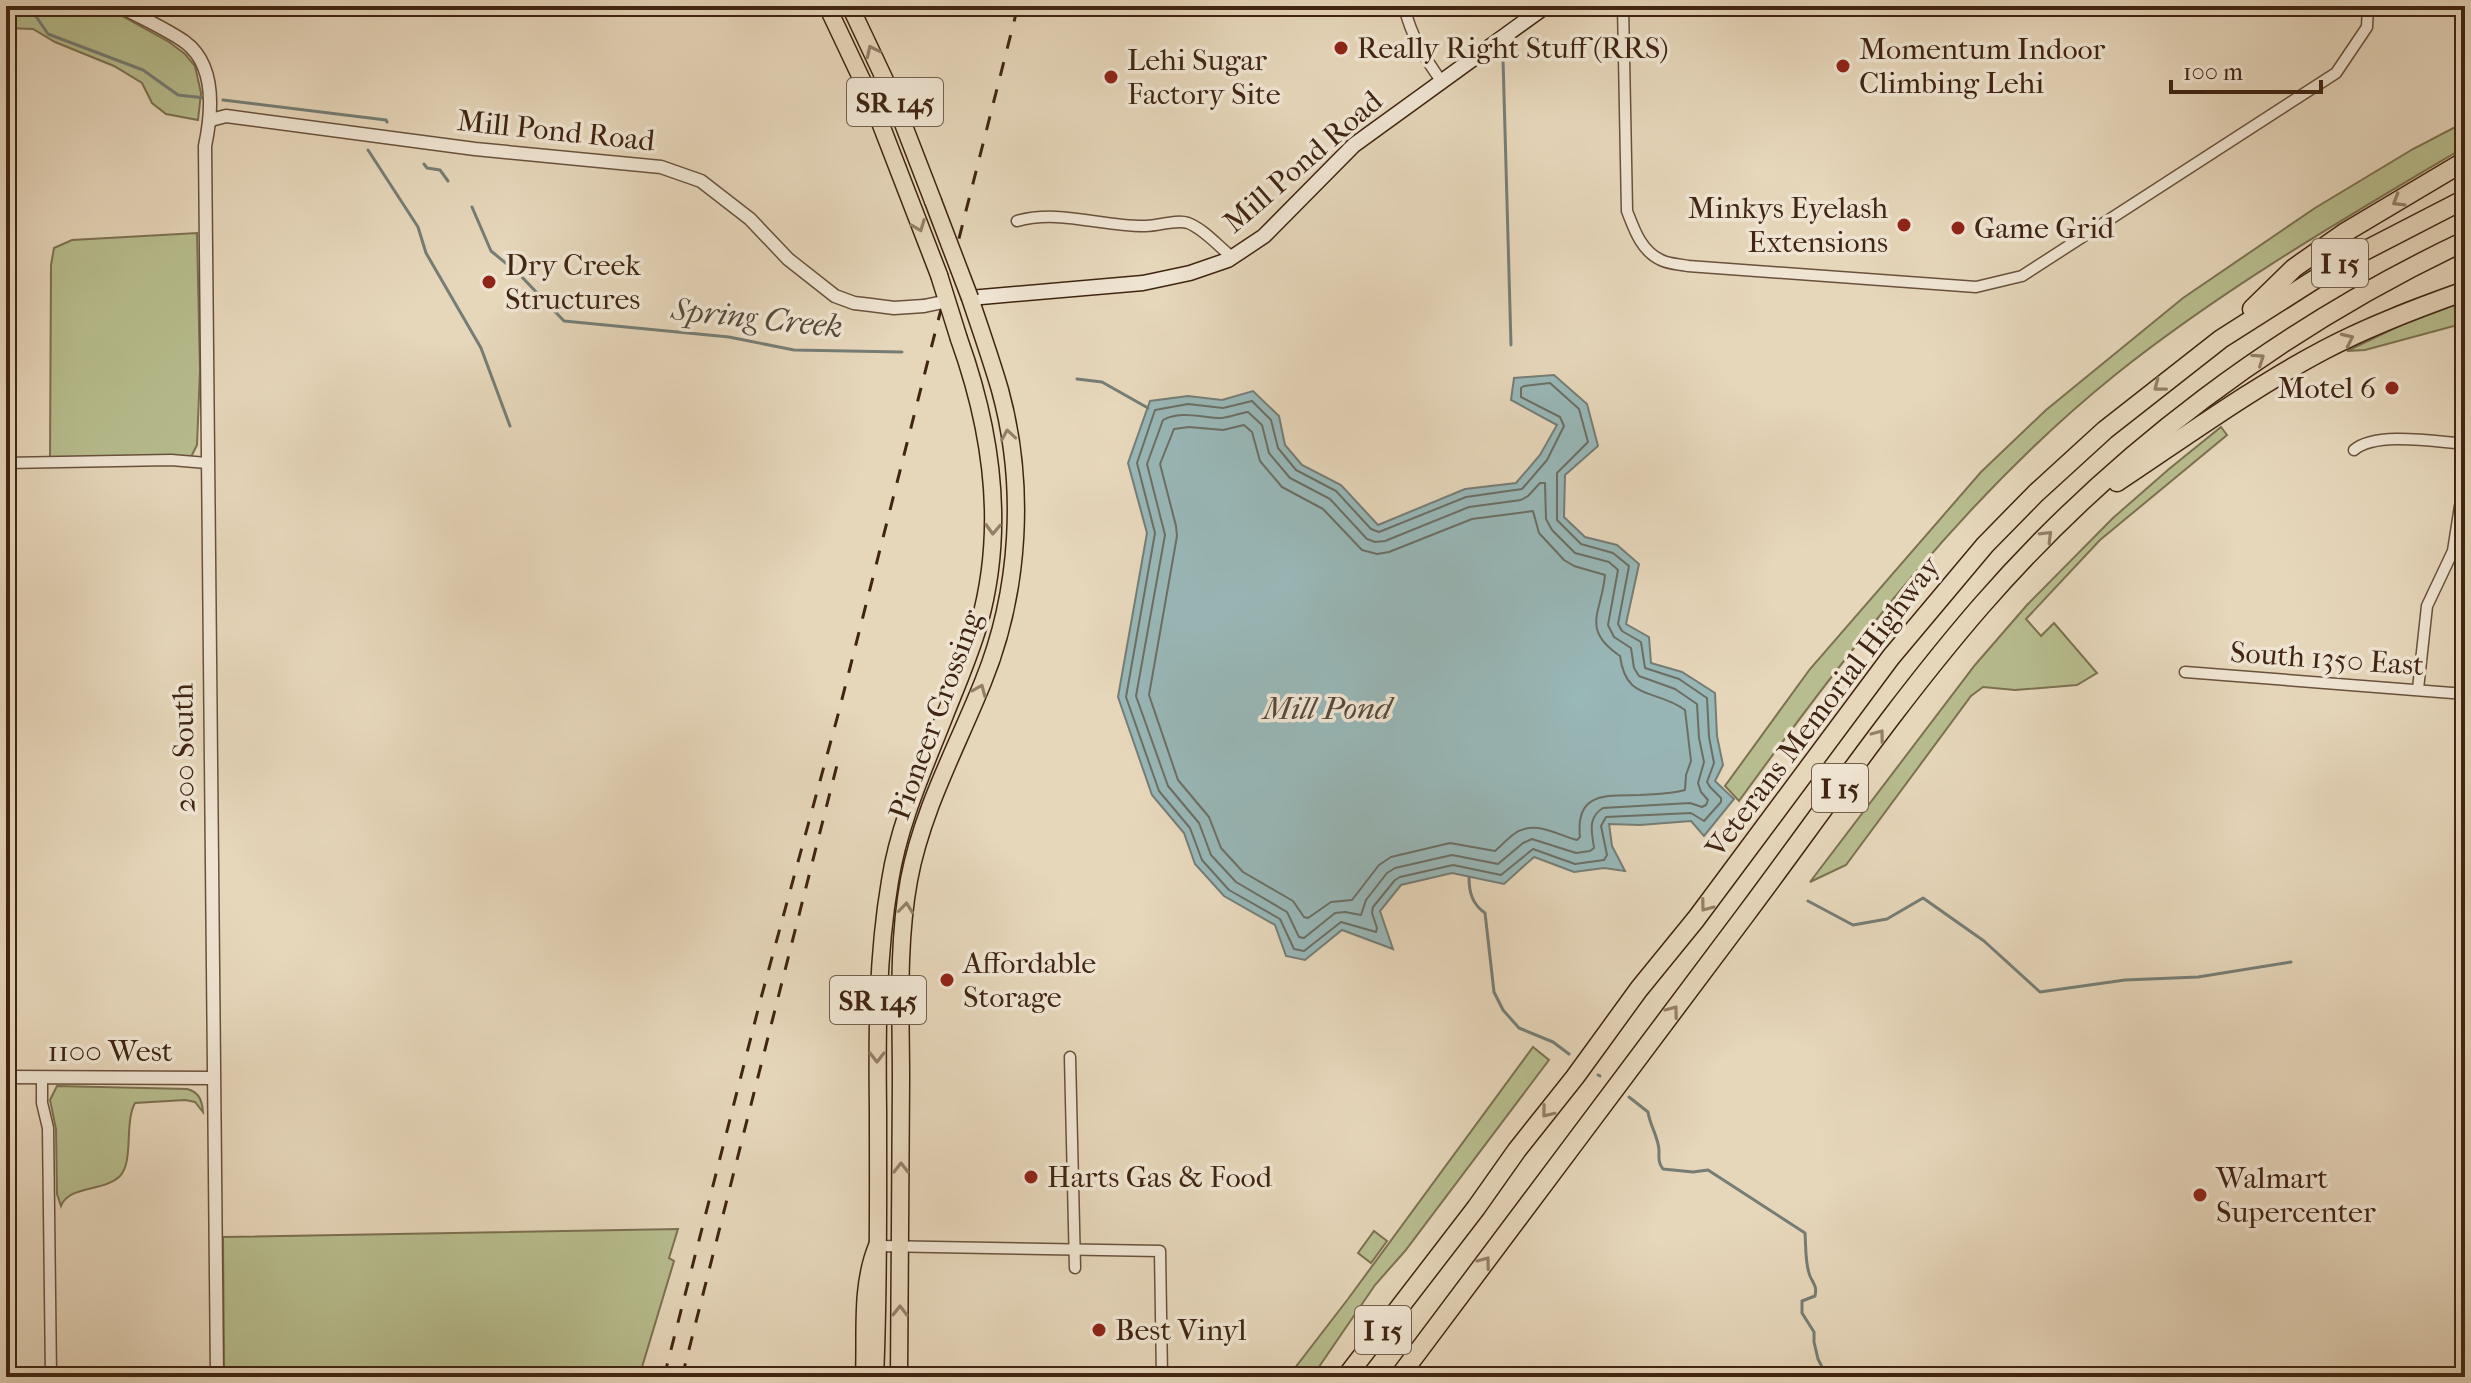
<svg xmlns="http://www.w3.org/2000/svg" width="2471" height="1383" viewBox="0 0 2471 1383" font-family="'IM FELL French Canon',serif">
  <rect width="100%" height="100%" fill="#e6d6ba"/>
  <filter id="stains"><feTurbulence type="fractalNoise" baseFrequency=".0025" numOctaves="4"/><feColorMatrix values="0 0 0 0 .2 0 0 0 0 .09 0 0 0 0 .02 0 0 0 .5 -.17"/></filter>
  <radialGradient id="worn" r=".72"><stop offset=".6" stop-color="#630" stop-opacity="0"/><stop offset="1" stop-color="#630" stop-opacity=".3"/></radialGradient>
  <!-- green -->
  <g fill="#b7bd8e" stroke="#7c7150" stroke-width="2">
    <path d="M6,6H104L169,42L185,54L195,66L201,93L198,120L166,114L152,103L142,83L114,66L55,42L33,29L6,28Z"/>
    <path d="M2465,122V147C2345,218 2224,288 2115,375C1966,495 1851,647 1739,801L1725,786L1810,669L1981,472L2046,410L2183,298L2315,208L2413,149Z"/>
    <path d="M197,233L200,370L197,445L191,457L50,460L51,265L54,248L72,240Z"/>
    <path d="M2465,301V323L2365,350L2347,351L2401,325Z"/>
    <path d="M2221,427L2227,435L2100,540L2026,619L2041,636L2054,623L2097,673L2077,685L2015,690L1983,687L1971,696L1846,865L1810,882L1975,665L2027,605L2113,518L2169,469Z"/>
    <path d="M1533,1047L1549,1060L1405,1251L1375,1285L1312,1377H1288L1348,1299Z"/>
    <path d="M57,1086L187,1089C199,1092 202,1100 203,1112L195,1102L185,1100L135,1103C124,1123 134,1161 120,1176C104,1192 69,1185 61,1206L57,1194L56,1129L50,1100Z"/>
    <path d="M678,1229L669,1258L674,1261L639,1377H224L223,1237Z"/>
    <path d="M1374,1231L1387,1241L1371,1263L1358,1253Z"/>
  </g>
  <!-- water -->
  <path fill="#98b7b7" stroke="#757d75" stroke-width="2" d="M1554,375L1587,404L1598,446L1565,475L1564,517L1585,537L1617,545L1639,564L1626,624L1649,637L1651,663L1682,672L1715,693L1717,736L1723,765L1715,781L1734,799L1704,836L1691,821L1640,825L1609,824L1612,846L1625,871L1604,868L1574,872L1534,857L1504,884L1452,873L1401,885L1380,911L1393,949L1342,930L1305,960L1286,956L1275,925L1224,896L1195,864L1184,833L1152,795L1118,697L1147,533L1128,463L1150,401L1188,396L1222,400L1253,391L1279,416L1285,445L1302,465L1341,485L1378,525L1465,489L1516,483L1540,455L1557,425L1511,400L1514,378Z"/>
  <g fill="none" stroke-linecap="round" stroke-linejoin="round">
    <!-- shore -->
    <g stroke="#6c6e64" stroke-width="2">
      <path d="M1550,383L1579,409L1588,442L1557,473V520L1581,544L1613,553L1629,566L1618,624L1622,631L1641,642L1645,668L1679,679L1707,698L1709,737L1714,763L1707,782L1710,787L1721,798V802L1704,821L1691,813L1606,817L1601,826L1607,855L1604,860L1575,864L1533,849L1501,875L1453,865L1400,877L1395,880L1373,907L1372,913L1377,928L1376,932L1341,922L1304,951L1294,949L1280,919L1229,890L1202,860L1190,828L1159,791L1126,697L1155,533L1137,463L1155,410L1188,404L1223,408L1252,401L1271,420L1278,448L1296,470L1336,491L1371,529L1379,532L1466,497L1522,489L1547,460L1564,426L1560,417L1521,397V388L1524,386Z"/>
      <path d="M1248,412L1262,425L1269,453L1290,478L1330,499L1367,539L1375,542L1385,541L1469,507L1521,500L1528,496L1540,483H1545L1546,519L1552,530L1575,553L1609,562L1618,570L1608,625L1614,637L1631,648L1634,668L1639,676L1675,689L1697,704L1699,738L1704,762L1698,783L1701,792L1708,800L1706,805L1702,807L1690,803L1603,808C1587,818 1592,832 1594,848L1590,851L1576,853L1532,839L1523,843L1498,864L1452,855L1395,868L1387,873L1366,900L1361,915L1345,912L1335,913L1304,938L1299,937L1287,912L1236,882L1211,855L1199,823L1168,786L1136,696L1165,535L1147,464L1163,420C1181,410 1202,418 1222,418C1231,417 1240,413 1248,412Z"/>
      <path d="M1244,425L1252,432L1260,461L1282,487L1323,509L1362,550L1377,554L1389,552L1472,519L1533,511L1539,533L1564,560L1574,566L1605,575C1602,612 1580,629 1620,656C1626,702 1655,688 1685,710L1691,761L1686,775L1685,790C1671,794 1655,794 1640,795C1607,796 1575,791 1580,837L1577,840C1557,835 1535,819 1514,834C1507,839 1501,846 1495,851L1450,843L1391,857L1379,865L1352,900L1331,902L1308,918L1304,917L1293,901L1243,872L1221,848L1209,817L1178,780L1149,695L1177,536L1176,526L1160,464L1174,429L1189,427L1223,430Z"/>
    </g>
    <!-- stream -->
    <g stroke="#757d75" stroke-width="3">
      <path d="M29,6L48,34L143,70L178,95L205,98"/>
      <path d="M6,13L22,6"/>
      <path d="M1503,59L1511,345"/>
      <path d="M223,100L386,120L387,122"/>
      <path d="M368,150L418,227L426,253L481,348L510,426"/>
      <path d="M424,164L427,168L440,170L448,181"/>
      <path d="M472,207L491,251L519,274L564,321L729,337L794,350L902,352"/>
      <path d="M1077,379L1102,382L1148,408"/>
      <path d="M1469,877C1469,892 1472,904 1485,913L1494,992L1503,1010L1519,1028L1553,1042L1569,1054"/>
      <path d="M1808,901L1853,925L1887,919L1923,898L1984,941L2040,992L2125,980L2198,977L2291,962"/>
      <path d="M1598,1075L1600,1076"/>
      <path d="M1629,1097L1648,1112C1650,1126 1658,1136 1659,1150C1659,1159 1658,1162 1663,1169L1693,1172L1708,1170L1805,1233C1806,1247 1805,1264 1810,1276C1814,1285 1817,1286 1815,1296L1802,1301V1313L1814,1332V1342L1818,1359L1827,1377"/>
    </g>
    <!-- minor casing -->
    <g stroke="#6a513c" stroke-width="13">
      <g id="minor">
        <path d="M1404,6C1411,36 1424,57 1442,82"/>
        <path d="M1623,6L1627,211C1634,229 1641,251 1661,260C1668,264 1679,264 1688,266L1976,287L2022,276L2336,73L2367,27L2368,6"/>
        <path d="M977,9L979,6"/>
        <path d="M1017,221C1060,209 1102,227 1146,226C1159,226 1176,219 1188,223C1204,229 1219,247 1232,257"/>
        <path d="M2354,450C2376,431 2437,442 2465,444"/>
        <path d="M6,463L171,460L207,463"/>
        <path d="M2185,672L2465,694"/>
        <path d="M2418,689L2427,606L2453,551L2460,506L2465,489"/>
        <path d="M1070,1057L1075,1268"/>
        <path d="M42,1077V1103L48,1128L51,1377"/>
        <path d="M878,1246L1160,1251L1162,1377"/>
      </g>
    </g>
    <!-- tertiary casing -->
    <g stroke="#6a513c" stroke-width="15">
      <g id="tertiary">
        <path d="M120,6C141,18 165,28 185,42C216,65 212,113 205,146L217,1377"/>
        <path d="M211,120L226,116L475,149L661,167L701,181L750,219L788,259L835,296L854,303L871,305L894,308L924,306"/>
        <path d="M6,1077L213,1078"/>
      </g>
    </g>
    <!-- secondary casing -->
    <g stroke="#402512" stroke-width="17">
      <path id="secondary" d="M970,298L1143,283L1190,273L1228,260L1264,236L1354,145L1546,6"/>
    </g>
    <!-- trunk casing -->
    <g stroke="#402512" stroke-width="19">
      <g id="trunk">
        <path d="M827,6L871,99L939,275"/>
        <path d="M850,6L892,95L933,201"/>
        <path d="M875,1377C879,1288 878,1199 878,1111C877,1034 877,957 890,881C899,823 924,769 945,715C957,685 970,655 979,624C1006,528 992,431 959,339"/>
        <path d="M899,1377C900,1278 901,1179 901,1080C901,1014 897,945 909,880C922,810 957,747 983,682C1020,591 1026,485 1000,390C991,359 980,328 970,298"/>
      </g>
    </g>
    <!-- motorway casing -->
    <g stroke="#402512" stroke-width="21">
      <g id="motorway">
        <path d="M2252,309L2294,268L2344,233L2465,161"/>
        <path d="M2117,482C2185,437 2252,388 2324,350C2369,326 2417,308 2465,291"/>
        <path d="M865,1377C867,1333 861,1287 878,1246"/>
        <path d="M1346,1377L1476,1208L1517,1150L1575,1077L1639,989L1696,919L1891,657L1985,545L2036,493L2105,430L2221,339L2339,264L2465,199"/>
        <path d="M1399,1377C1515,1223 1630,1068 1746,914C1823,811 1897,703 1981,606C2115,452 2281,328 2465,241"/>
      </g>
    </g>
    <!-- minor -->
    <use href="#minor" stroke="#efe4d2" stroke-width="10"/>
    <!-- tertiary -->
    <use href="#tertiary" stroke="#efe4d2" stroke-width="12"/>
    <!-- secondary -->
    <use href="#secondary" stroke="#efe4d2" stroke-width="14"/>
    <!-- trunk -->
    <use href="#trunk" stroke="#e6d6ba" stroke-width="16"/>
    <!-- motorway -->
    <use href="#motorway" stroke="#e6d6ba" stroke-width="18"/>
    <!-- rail -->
    <g stroke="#402512" stroke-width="3" stroke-dasharray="14 14" stroke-linecap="butt">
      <path d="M664,1377L761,998L839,711L1018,6"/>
      <path d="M682,1377L839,757"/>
    </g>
    <!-- tertiary-bridge casing -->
    <g stroke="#6a513c" stroke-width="15" stroke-linecap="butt">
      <path id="tertiary-bridge" d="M924,306L948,301"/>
    </g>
    <!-- trunk-bridge casing -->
    <g stroke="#402512" stroke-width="19" stroke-linecap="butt">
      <g id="trunk-bridge">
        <path d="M933,201L970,298"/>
        <path d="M939,275L959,339"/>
      </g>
    </g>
    <!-- tertiary-bridge -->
    <use href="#tertiary-bridge" stroke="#efe4d2" stroke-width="12"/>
    <!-- trunk-bridge -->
    <use href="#trunk-bridge" stroke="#e6d6ba" stroke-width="16"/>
  </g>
  <!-- one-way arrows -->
  <defs><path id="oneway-chevron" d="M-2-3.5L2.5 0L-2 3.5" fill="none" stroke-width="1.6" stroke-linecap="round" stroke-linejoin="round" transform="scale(2)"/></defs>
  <g stroke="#937e66">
    <use href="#oneway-chevron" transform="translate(872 51) rotate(-115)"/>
    <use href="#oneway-chevron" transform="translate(2398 201) rotate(149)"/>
    <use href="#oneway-chevron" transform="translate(919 226) rotate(69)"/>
    <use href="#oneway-chevron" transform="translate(2348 339) rotate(-25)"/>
    <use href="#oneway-chevron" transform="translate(2259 359) rotate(-34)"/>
    <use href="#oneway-chevron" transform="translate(2159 386) rotate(142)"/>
    <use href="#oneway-chevron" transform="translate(1008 435) rotate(-99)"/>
    <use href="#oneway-chevron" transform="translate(993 529) rotate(92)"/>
    <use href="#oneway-chevron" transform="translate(2047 536) rotate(-45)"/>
    <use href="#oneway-chevron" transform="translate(980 690) rotate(-67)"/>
    <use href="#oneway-chevron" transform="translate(1879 735) rotate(-53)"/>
    <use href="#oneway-chevron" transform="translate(1706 906) rotate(127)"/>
    <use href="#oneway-chevron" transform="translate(906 908) rotate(-84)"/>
    <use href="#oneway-chevron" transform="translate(1673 1011) rotate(-53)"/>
    <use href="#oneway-chevron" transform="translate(877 1057) rotate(90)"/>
    <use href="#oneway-chevron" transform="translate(1547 1112) rotate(129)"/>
    <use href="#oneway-chevron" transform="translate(901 1168) rotate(-90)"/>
    <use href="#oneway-chevron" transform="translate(1485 1262) rotate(-53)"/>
    <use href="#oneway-chevron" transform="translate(900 1311) rotate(-89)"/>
  </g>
  <!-- markers -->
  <g fill="#8f2418" stroke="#efe4d2" stroke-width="3">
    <circle cx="1341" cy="48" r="8"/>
    <circle cx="1843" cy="66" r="8"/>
    <circle cx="1111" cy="77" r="8"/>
    <circle cx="1904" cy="225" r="8"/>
    <circle cx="1958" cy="228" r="8"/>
    <circle cx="489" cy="282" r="8"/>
    <circle cx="2392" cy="388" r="8"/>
    <circle cx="947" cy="980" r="8"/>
    <circle cx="1031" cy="1177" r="8"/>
    <circle cx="2200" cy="1195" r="8"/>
    <circle cx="1099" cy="1330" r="8"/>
  </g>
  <g text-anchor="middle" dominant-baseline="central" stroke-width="7" stroke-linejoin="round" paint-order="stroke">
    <!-- shield labels -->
    <g fill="#efe4d2" stroke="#745e4c" stroke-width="2">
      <rect x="847" y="78" width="96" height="48" rx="6"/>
      <rect x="2312" y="239" width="56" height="48" rx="6"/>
      <rect x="1812" y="764" width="56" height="48" rx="6"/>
      <rect x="830" y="976" width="96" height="48" rx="6"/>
      <rect x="1355" y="1306" width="56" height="48" rx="6"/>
    </g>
    <g font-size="28" font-weight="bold" fill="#402512">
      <text x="895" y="102">SR 145</text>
      <text x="2340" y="263">I 15</text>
      <text x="1840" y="788">I 15</text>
      <text x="878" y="1000">SR 145</text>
      <text x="1383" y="1330">I 15</text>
    </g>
    <!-- poi labels -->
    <g font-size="30" fill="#402512" stroke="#efe4d2" text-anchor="start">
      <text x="1357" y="48">Really Right Stuff (RRS)</text>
      <text x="1859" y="49">Momentum Indoor<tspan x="1859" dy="34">Climbing Lehi</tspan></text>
      <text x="1127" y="60">Lehi Sugar<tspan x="1127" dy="34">Factory Site</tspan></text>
      <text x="1888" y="208" text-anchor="end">Minkys Eyelash<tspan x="1888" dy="34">Extensions</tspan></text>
      <text x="1974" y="228">Game Grid</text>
      <text x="505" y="265">Dry Creek<tspan x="505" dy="34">Structures</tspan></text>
      <text x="2376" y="388" text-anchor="end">Motel 6</text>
      <text x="963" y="963">Affordable<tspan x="963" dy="34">Storage</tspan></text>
      <text x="1047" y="1177">Harts Gas &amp; Food</text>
      <text x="2216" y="1178">Walmart<tspan x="2216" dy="34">Supercenter</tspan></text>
      <text x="1115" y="1330">Best Vinyl</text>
    </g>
    <!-- street labels -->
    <g font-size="30" fill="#402512" stroke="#efe4d2">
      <text transform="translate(556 131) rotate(6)">Mill Pond Road</text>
      <text transform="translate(1303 162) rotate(-41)">Mill Pond Road</text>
      <text transform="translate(2327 659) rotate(4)">South 1350 East</text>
      <text transform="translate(1823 707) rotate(-53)">Veterans Memorial Highway</text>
      <text transform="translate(936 715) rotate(-70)">Pioneer Crossing</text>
      <text transform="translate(184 748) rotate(-91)">200 South</text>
      <text x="110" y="1051">1100 West</text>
    </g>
    <!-- water labels -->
    <g font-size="32" font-style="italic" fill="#564a3b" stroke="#efe4d2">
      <text transform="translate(757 318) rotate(6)">Spring Creek</text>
      <text x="1327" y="708">Mill Pond</text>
    </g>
  </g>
  <!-- margin -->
  <rect width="2471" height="1383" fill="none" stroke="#e6d6ba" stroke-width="32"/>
  <rect x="8" y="8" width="2455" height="1367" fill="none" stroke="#402512" stroke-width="4"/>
  <rect x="16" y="16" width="2439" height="1351" fill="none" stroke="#402512" stroke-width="2"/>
  <!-- scale -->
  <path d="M2171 80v12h150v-12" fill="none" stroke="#402512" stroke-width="4"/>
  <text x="2183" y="80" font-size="24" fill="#402512" stroke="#efe4d2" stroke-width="6" paint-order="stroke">100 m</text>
  <rect width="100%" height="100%" filter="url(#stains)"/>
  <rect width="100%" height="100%" fill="url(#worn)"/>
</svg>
